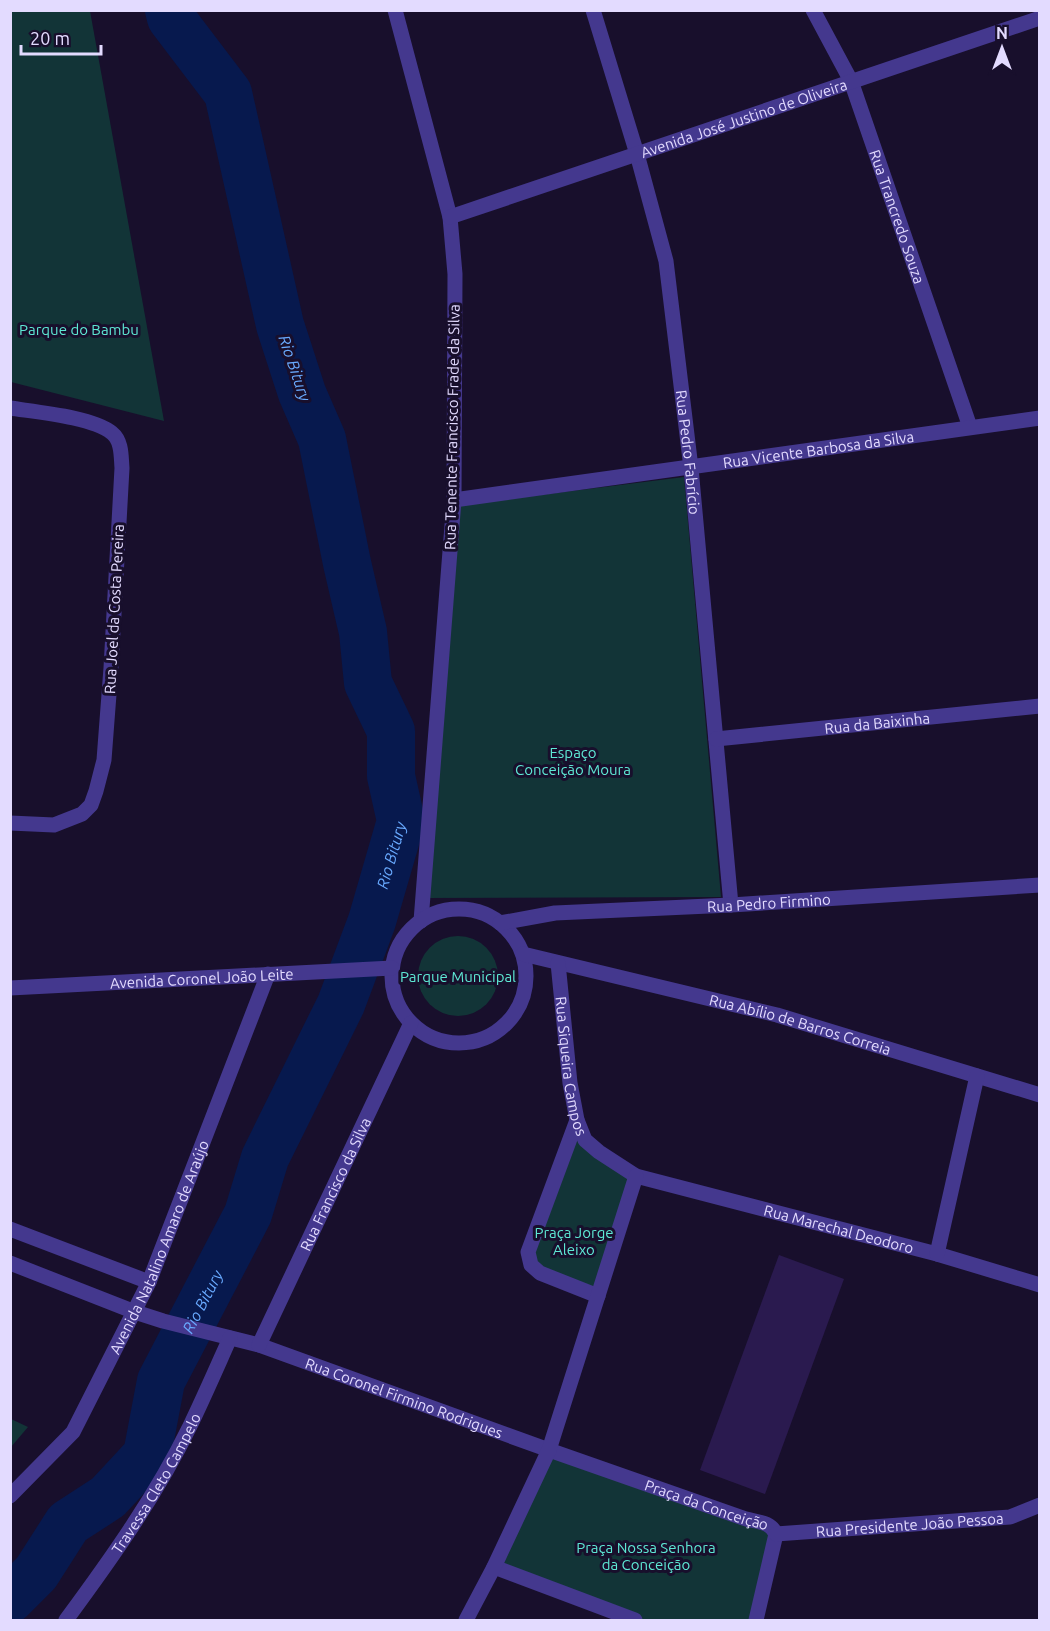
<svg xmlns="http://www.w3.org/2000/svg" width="1050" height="1631" viewBox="0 0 1050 1631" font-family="Ubuntu,sans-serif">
  <rect width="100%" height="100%" fill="#180f2c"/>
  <!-- green -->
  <g fill="#123437">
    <path d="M11,10L90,11L164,421L11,382Z"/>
    <path d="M684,477L721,897L423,898L459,505Z"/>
    <circle cx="458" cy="976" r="40"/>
    <path d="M577,1120L585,1140L636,1176L598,1296L531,1265Z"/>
    <path d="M11,1419L28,1427L11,1447Z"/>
    <path d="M550,1453L771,1529L754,1620H635L494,1567Z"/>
  </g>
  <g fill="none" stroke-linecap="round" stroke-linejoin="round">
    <!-- river -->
    <path stroke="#07194e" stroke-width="48" id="s1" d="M10,1599L36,1573L68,1523L108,1497L147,1455L161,1381L248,1214L265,1158L341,1004L372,921L401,821L391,776V731L368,683L363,632L347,563L322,439L302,393L280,325L228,93L171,18L169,10"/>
  </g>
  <!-- building -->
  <path fill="#2a1a4f" d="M779,1255L844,1279L765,1494L700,1470Z"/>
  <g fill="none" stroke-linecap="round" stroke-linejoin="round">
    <!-- minor -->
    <g stroke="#44388e" stroke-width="15">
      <path d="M395,10L450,217L455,274L454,500L421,921"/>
      <path id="s2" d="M593,10L637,154L666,261L691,468L731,905"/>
      <path id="s3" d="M813,10L851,81L970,427"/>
      <path id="s4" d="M450,217L1040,18"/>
      <path d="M10,408C36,412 93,417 112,433C122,441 121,456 122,468L111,668L104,760L96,791L91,805L82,814L54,825L10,823"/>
      <path id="s5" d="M454,500L1040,418"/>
      <path id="s6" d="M716,739L1040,706"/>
      <circle cx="459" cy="976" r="67"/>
      <path id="s7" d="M500,923L555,913L731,905L1040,885"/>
      <path id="s8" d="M523,954L777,1015L1040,1095"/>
      <path id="s9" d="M558,963L570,1083L577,1120L585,1140L599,1152L636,1176L937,1254L1040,1285"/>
      <path id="s10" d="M10,988L392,968"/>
      <path d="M577,1120L528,1252L531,1265L540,1273L598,1296"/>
      <path d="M10,1229L149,1282"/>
      <path d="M937,1254L977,1076"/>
      <path id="s11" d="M10,1263L135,1312L163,1321L259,1345L549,1450L746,1519C758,1522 771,1522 776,1534L756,1620"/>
      <path id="s12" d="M259,1345L411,1023"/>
      <path id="s13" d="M10,1496L73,1432L149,1282L268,974"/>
      <path id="s14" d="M776,1534L1010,1517L1040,1505"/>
      <path d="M494,1567L635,1620"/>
      <path id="s15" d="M66,1620C111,1559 156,1496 190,1426C204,1397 217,1367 230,1338"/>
      <path d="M466,1620L494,1567L549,1450L636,1176"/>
    </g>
  </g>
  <g text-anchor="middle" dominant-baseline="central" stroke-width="6" stroke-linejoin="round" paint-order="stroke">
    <!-- street labels -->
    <g font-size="15" fill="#e3dbff" stroke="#180f2c">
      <text stroke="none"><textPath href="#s4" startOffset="310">Avenida José Justino de Oliveira</textPath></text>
      <text stroke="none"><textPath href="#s3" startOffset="224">Rua Trancredo Souza</textPath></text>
      <text transform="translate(452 427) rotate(-89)">Rua Tenente Francisco Frade da Silva</text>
      <text stroke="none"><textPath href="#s5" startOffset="368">Rua Vicente Barbosa da Silva</textPath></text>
      <text stroke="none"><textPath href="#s2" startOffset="454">Rua Pedro Fabrício</textPath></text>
      <text transform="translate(114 609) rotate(-87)">Rua Joel da Costa Pereira</text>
      <text stroke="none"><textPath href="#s6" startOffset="162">Rua da Baixinha</textPath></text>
      <text stroke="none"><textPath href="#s7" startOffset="270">Rua Pedro Firmino</textPath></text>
      <text stroke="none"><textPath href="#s10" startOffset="192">Avenida Coronel João Leite</textPath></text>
      <text stroke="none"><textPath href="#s8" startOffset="286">Rua Abílio de Barros Correia</textPath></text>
      <text stroke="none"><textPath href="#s9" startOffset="104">Rua Siqueira Campos</textPath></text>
      <text stroke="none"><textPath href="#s12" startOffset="178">Rua Francisco da Silva</textPath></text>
      <text stroke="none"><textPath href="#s9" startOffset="452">Rua Marechal Deodoro</textPath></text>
      <text stroke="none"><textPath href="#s13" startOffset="294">Avenida Natalino Amaro de Araújo</textPath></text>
      <text stroke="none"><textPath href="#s11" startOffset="417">Rua Coronel Firmino Rodrigues</textPath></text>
      <text stroke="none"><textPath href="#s15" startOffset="164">Travessa Cleto Campelo</textPath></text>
      <text stroke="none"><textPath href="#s11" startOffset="738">Praça da Conceição</textPath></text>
      <text stroke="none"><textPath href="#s14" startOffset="134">Rua Presidente João Pessoa</textPath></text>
    </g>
    <!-- park labels -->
    <g font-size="15" fill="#5ee8d4" stroke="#180f2c">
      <text x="79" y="329">Parque do Bambu</text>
      <text x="573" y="752">Espaço<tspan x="573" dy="17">Conceição Moura</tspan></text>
      <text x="458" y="976">Parque Municipal</text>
      <text x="574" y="1232">Praça Jorge<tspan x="574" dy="17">Aleixo</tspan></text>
      <text x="646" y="1547">Praça Nossa Senhora<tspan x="646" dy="17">da Conceição</tspan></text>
    </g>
    <!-- water labels -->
    <g font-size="16" font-style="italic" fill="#69aaff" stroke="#180f2c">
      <text transform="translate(295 368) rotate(71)">Rio Bitury</text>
      <text stroke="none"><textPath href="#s1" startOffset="852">Rio Bitury</textPath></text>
      <text stroke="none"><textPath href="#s1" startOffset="366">Rio Bitury</textPath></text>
    </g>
  </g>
  <!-- border -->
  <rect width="1050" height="1631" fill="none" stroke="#e3dbff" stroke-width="24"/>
  <!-- north arrow -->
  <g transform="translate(1002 48)" stroke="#180f2c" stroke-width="4.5" paint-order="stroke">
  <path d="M0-4.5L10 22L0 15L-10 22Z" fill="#e3dbff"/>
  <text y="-9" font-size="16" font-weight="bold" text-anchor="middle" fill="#e3dbff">N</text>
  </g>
  <!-- scale -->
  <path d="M21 45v9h80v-9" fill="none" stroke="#e3dbff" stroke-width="3"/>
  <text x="30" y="45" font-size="18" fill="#e3dbff" stroke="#180f2c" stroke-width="4.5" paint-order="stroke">20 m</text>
</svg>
